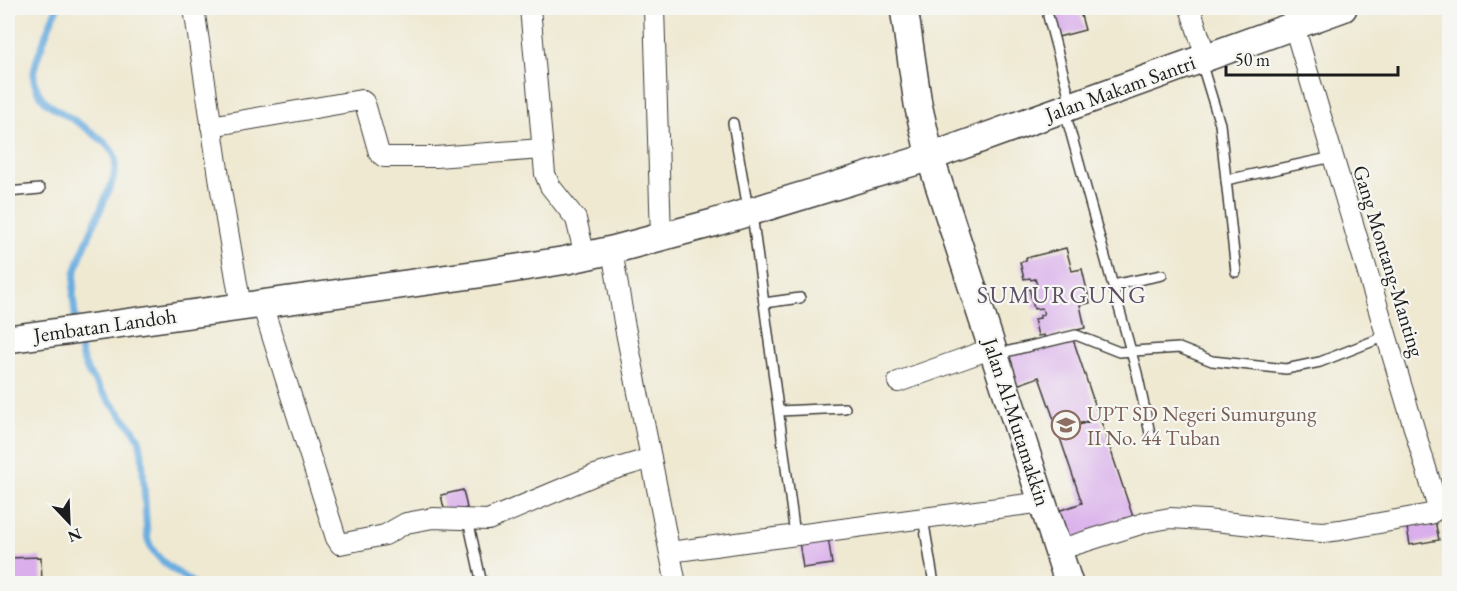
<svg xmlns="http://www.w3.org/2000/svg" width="1457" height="591" viewBox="0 0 1457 591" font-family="'EB Garamond',serif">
  <rect width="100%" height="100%" fill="#f6f6f2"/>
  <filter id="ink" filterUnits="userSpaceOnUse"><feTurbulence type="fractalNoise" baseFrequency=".0167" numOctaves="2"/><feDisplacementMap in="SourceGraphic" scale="12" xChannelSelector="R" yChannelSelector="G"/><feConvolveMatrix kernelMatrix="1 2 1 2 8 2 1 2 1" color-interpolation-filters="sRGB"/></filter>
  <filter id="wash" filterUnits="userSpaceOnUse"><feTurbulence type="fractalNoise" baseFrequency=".008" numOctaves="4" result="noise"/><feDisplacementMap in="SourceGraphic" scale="24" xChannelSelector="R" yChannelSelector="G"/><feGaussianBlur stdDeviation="1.35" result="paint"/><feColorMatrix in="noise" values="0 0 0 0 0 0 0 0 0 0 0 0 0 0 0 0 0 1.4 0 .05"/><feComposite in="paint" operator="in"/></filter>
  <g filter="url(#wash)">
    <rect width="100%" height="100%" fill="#efe9d2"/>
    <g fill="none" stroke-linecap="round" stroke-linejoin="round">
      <!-- stream -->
      <g stroke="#6aaddf" stroke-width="7">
        <path d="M57,8C52,19 47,31 43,43C33,67 27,84 48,104C65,115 109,139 115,157C117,167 114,177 111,185L81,255L75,273L73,296L76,325"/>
        <path d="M77,336L82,357L88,372L102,392L133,429L139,439L142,454L147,535C150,558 176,571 194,584"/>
      </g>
    </g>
    <g id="blocks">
      <!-- building -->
      <g fill="#d9aeeb">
        <path d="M1076,8H1079L1085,30L1058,37L1052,14Z"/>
        <path d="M1066,248L1072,271L1082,269L1090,303L1080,305L1085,328L1045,338L1044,335L1038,336L1034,319L1040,318V315L1044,314L1042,308L1034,309L1029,287L1037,285L1035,279L1031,280L1030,278L1024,279L1020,262L1026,261V258Z"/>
        <path d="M1073,339L1099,417L1058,431L1039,377L1014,386L1004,355Z"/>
        <path d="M1100,418L1134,520L1065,542L1055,512L1082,503L1058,432Z"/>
        <path d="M463,490L467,508L445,513L441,495Z"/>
        <path d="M1434,516L1439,540L1410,545L1406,522Z"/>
        <path d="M828,537L832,564L803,568L799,541Z"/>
        <path d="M41,557L42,584H8V558Z"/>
      </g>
    </g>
  </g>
  <g filter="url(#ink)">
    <use href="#blocks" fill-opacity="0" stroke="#3c3b37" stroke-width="1.5"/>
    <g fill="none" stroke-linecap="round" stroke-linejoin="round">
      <!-- lane casing -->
      <g stroke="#3c3b37" stroke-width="12">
        <g id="lane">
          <path d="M1048,16L1071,103"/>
          <path d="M1201,62L1220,124L1236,272"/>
          <path d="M1065,112L1137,373L1151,438"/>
          <path d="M733,123L748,209"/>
          <path d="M1226,180L1333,157"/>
          <path d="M8,192L40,189"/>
          <path d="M752,214L795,535"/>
          <path d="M1113,285L1162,275"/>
          <path d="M764,303L800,298"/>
          <path d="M997,354L1076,335L1119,352L1179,348L1212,361L1286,369L1320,362L1386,336"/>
          <path d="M779,411L845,408"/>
          <path d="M923,518L934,584"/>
          <path d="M468,520L482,584"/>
        </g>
      </g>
      <!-- street casing -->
      <g stroke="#3c3b37" stroke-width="22">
        <g id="street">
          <path d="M194,8L221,190L241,307"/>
          <path d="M530,8L545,174L550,186L576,219L585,256"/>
          <path d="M654,8L661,237"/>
          <path d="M1190,8L1206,57"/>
          <path d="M211,126L361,100L364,102L366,107L379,153L384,157H436L542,149"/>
          <path d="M612,250L624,322L676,584"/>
          <path d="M262,304L336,538L340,544L385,535L406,523L433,518L488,520L595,475L651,458"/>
          <path d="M898,382L993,348"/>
          <path d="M1058,550L1147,522L1170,518L1206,520L1307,531L1324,532L1340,530L1430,514L1436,510L1437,505L1294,26"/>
          <path d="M670,552L1043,502"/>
        </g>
      </g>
      <!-- secondary casing -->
      <g stroke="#3c3b37" stroke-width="30">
        <g id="secondary">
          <path d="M904,8L918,104L930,157L1069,584"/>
          <path d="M8,339L486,273L567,260L612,250L713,223L930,157L1343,8"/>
        </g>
      </g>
      <!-- lane -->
      <use href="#lane" stroke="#fff" stroke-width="9"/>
      <!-- street -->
      <use href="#street" stroke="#fff" stroke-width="20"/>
      <!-- secondary -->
      <use href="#secondary" stroke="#fff" stroke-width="27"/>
    </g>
  </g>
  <!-- icons -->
  <defs>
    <g id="school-ring" transform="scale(1.5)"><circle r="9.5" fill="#f6f6f2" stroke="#8d6e63" stroke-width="1.5"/><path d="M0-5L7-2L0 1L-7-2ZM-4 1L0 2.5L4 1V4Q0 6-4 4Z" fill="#8d6e63"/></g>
  </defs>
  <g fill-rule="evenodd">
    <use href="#school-ring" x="1066" y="425"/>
  </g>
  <g text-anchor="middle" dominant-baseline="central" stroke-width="4.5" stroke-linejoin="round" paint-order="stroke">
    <!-- street labels -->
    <g font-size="21" fill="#1c1c1c" stroke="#f6f6f2">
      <text transform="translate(1120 88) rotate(-20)">Jalan Makam Santri</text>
      <text transform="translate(1389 261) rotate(73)">Gang Montang-Manting</text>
      <text transform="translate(105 325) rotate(-8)">Jembatan Landoh</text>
      <text transform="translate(1017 422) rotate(72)">Jalan Al-Mutamakkin</text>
    </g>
    <!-- education labels -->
    <g font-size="21" fill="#785e54" stroke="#f6f6f2" text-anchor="start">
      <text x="1087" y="413">UPT SD Negeri Sumurgung<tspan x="1087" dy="24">II No. 44 Tuban</tspan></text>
    </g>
    <!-- quarter labels -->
    <g font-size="24" letter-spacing="1.5" fill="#5e4f64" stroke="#f6f6f2">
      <text x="1062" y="294">SUMURGUNG</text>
    </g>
  </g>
  <!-- margin -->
  <rect width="1457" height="591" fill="none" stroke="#f6f6f2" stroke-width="30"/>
  <!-- north arrow -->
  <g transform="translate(69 522) rotate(157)" stroke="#f6f6f2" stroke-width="4.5" paint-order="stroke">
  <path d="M0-4.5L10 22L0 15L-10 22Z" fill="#1c1c1c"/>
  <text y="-9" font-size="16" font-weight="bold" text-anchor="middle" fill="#1c1c1c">N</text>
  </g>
  <!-- scale -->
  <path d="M1226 66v9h172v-9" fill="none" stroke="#1c1c1c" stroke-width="3"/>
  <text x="1235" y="66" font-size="18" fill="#1c1c1c" stroke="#f6f6f2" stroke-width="4.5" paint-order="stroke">50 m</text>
</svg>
